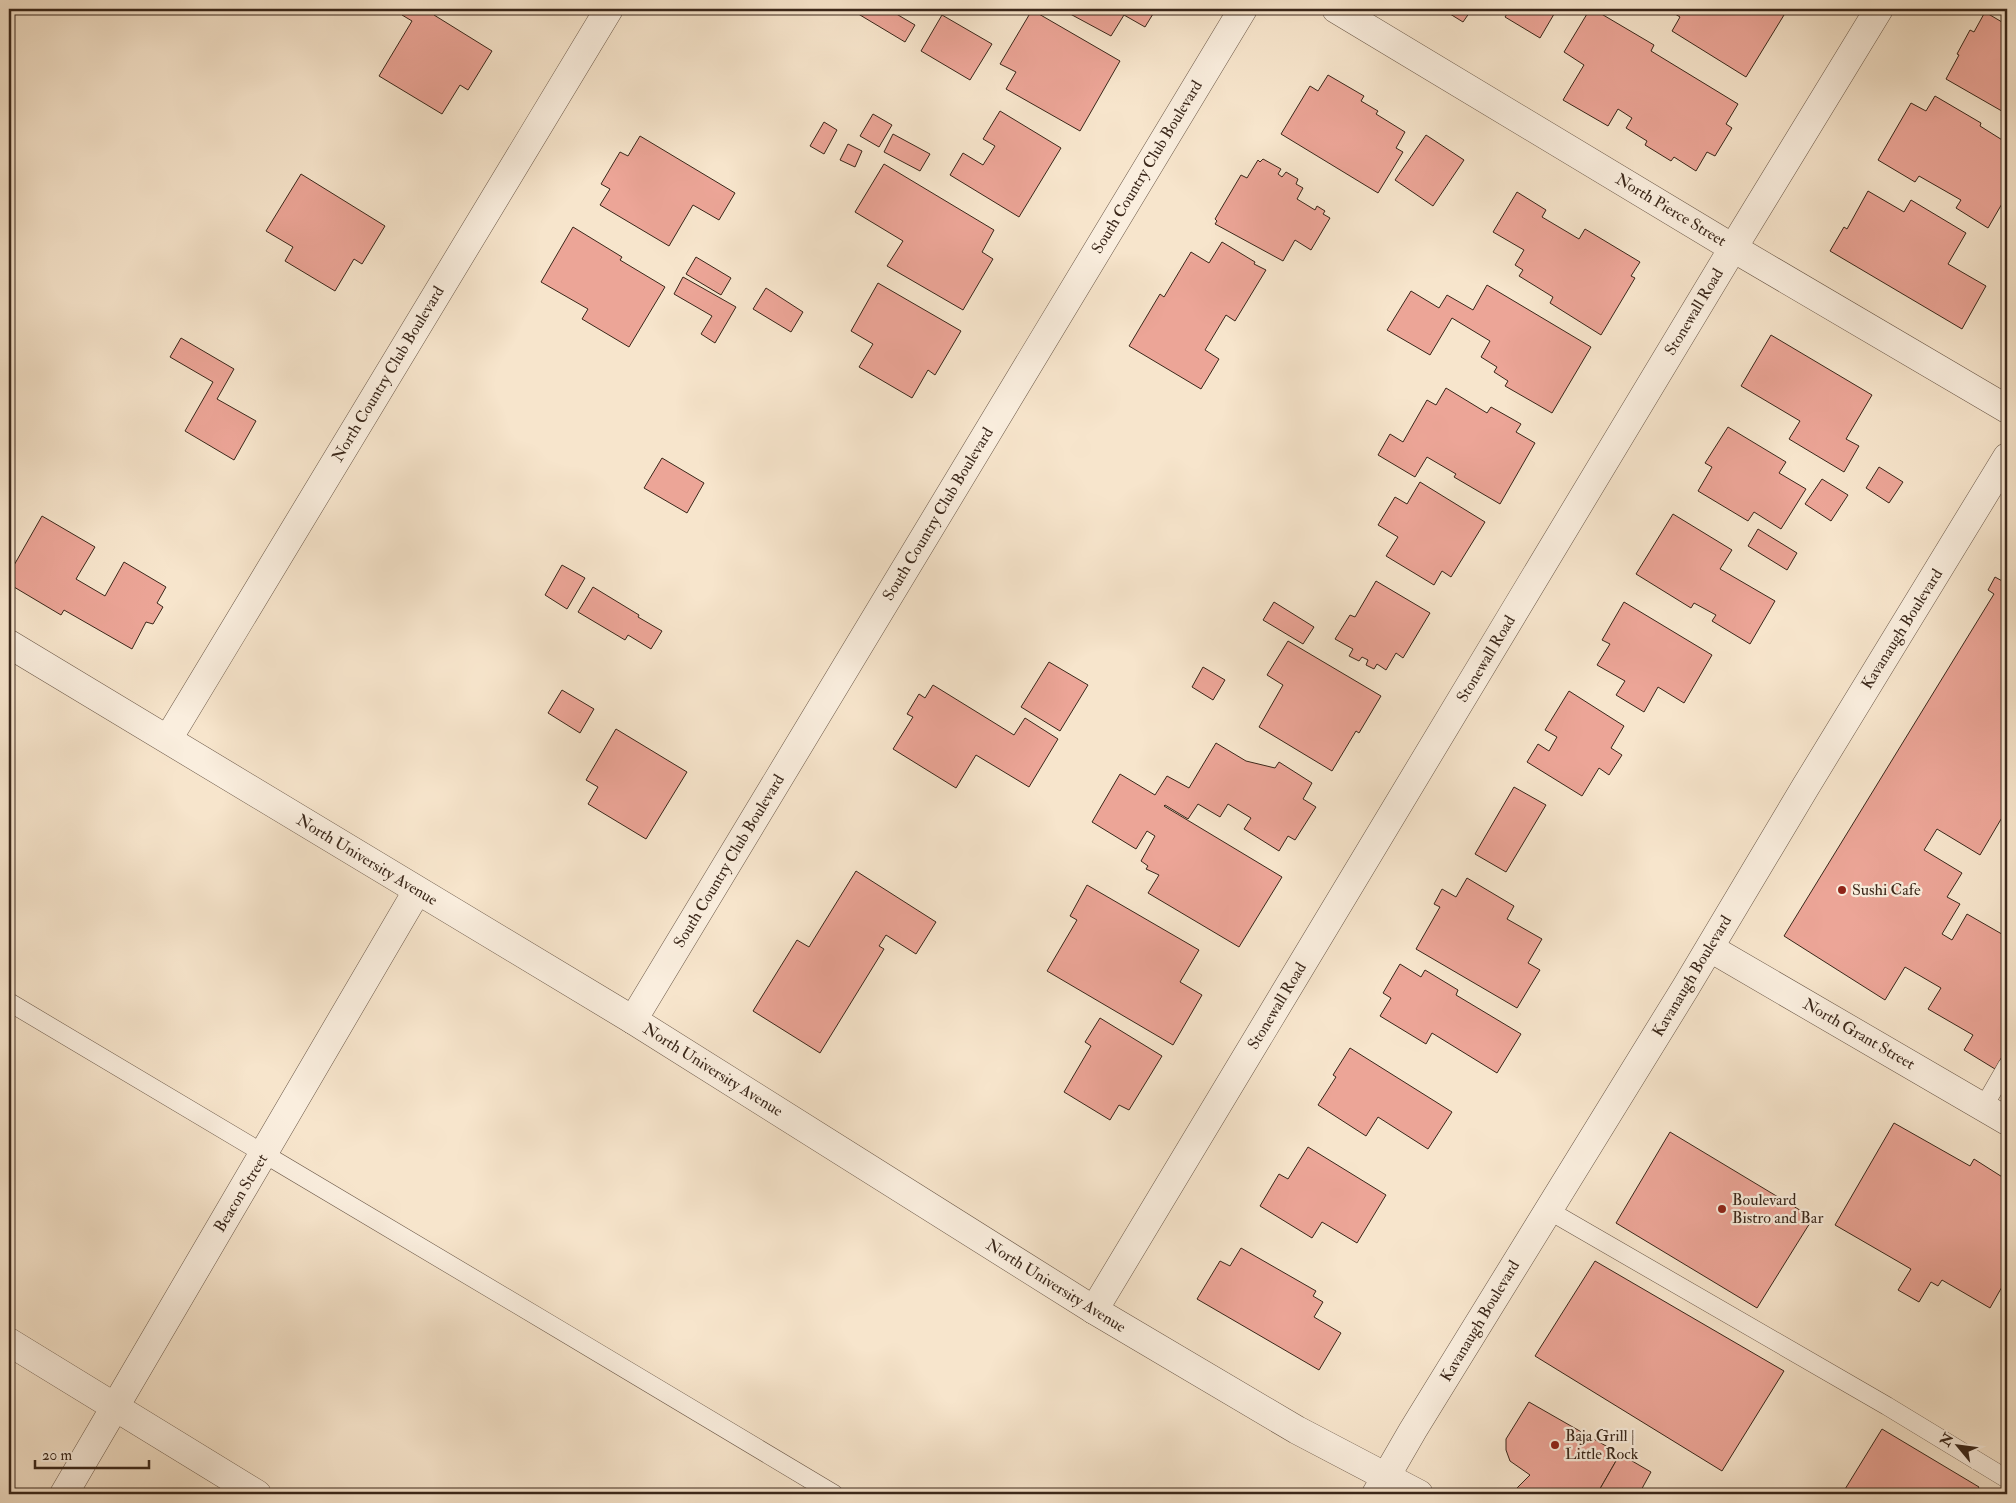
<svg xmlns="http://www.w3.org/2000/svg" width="2016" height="1503" viewBox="0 0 2016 1503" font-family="'IM FELL Double Pica',serif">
  <rect width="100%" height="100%" fill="#f7e5cc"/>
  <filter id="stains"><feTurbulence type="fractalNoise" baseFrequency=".004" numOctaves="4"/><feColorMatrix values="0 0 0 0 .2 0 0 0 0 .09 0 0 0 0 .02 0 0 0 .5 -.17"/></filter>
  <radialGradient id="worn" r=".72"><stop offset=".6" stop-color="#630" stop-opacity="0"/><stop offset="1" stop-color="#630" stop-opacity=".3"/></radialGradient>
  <!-- building -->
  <g fill="#eca597" stroke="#3a271a">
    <path d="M406,9H431L436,12L434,15L492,51L468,90L460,85L442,114L379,76L412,21L402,15Z"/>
    <path d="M850,9H888L915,25L905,42Z"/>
    <path d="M1061,9H1156L1145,27L1124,15L1111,36Z"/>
    <path d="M1442,9H1472L1463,22Z"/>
    <path d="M1510,9H1557L1540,38L1505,17Z"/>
    <path d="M1590,9H1593L1654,45L1651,51L1738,104L1726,124L1732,128L1715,156L1707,152L1696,171L1674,157L1671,161L1645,145L1647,141L1626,128L1632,118L1618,109L1608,126L1563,100L1584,65L1564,52Z"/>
    <path d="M1667,9H1773L1784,15L1746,77L1672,31L1680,17Z"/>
    <path d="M1032,10L1120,61L1080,131L1006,89L1016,72L1000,64Z"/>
    <path d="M1985,12L2007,25V114L1946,79L1959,55L1957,54L1970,30L1974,32Z"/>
    <path d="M942,15L992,44L970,80L921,51Z"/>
    <path d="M1328,75L1364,96L1361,101L1378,111L1376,114L1405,132L1396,148L1403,152L1378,193L1281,134L1310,86L1318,91Z"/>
    <path d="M1935,96L1981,123L1980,126L2007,143V195L1988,228L1956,208L1961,200L1919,176L1915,182L1878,160L1911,103L1926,111Z"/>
    <path d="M1000,111L1061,148L1019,217L950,175L963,153L983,165L995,146L983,139Z"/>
    <path d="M873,114L892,125L879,147L860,136Z"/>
    <path d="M824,122L837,130L824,154L810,146Z"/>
    <path d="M893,134L930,154L920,171L884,152Z"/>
    <path d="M1426,135L1464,160L1433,206L1395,180Z"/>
    <path d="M640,136L735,193L719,220L693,205L669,246L600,205L610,189L601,184L620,152L628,156Z"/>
    <path d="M848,144L862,151L855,167L840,160Z"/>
    <path d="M1263,159L1281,169L1278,174L1282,177L1286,172L1298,179L1296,184L1303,188L1297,199L1315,210L1317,206L1325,211L1323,214L1330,218L1311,250L1295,240L1283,261L1215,224L1217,221L1215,219L1241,175L1247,178L1258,160L1260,162Z"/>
    <path d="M884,164L994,230L982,252L993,259L963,310L887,266L903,241L855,212Z"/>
    <path d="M301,174L385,226L362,264L354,259L335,291L285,261L293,247L266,231Z"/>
    <path d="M1868,191L1904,212L1911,200L1966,233L1948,264L1986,286L1962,329L1830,251L1844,227L1847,229Z"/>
    <path d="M1517,192L1546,210L1542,217L1579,239L1585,229L1640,262L1631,276L1635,278L1601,335L1550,303L1553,297L1519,276L1523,270L1515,265L1524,250L1493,232Z"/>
    <path d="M573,227L622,257L620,260L665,287L629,347L582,319L588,309L541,282Z"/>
    <path d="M1222,242L1255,262L1254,264L1266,270L1235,321L1226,315L1205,350L1219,359L1201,389L1129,346L1160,294L1164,297L1191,252L1209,263Z"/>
    <path d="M696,257L731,278L721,295L686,274Z"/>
    <path d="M683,277L736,307L715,343L701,334L712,316L674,294Z"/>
    <path d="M878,283L961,331L935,375L928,370L912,398L859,367L873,344L851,331Z"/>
    <path d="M1487,285L1591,347L1552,413L1505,386L1508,381L1494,372L1497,367L1481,357L1490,341L1452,318L1430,355L1387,330L1411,291L1439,308L1447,295L1473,310Z"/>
    <path d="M766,288L803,312L791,332L753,309Z"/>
    <path d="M1771,335L1872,395L1846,439L1859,446L1844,472L1789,439L1800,421L1741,386Z"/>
    <path d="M181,338L234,369L217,399L256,421L234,460L185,431L213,382L170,357Z"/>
    <path d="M1446,388L1487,413L1491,407L1521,424L1516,432L1535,443L1500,504L1454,477L1456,474L1427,457L1415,477L1378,455L1390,434L1403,442L1427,400L1436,405Z"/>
    <path d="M1728,427L1786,462L1779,473L1806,489L1781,529L1754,512L1748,521L1698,491L1712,467L1705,463Z"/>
    <path d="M662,458L704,483L687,513L644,488Z"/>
    <path d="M1879,467L1903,482L1889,503L1866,488Z"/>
    <path d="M1822,479L1848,495L1831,521L1805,504Z"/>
    <path d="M1420,482L1485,522L1451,577L1442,571L1434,585L1386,556L1398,537L1378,525L1395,497L1407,504Z"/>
    <path d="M1673,514L1732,550L1720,569L1775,601L1750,644L1712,621L1716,615L1694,603L1691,608L1636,574Z"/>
    <path d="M42,516L95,547L76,579L105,596L124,562L166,587L157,603L163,607L153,624L146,622L132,649L64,610L61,615L9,584V574Z"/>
    <path d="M1758,529L1797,553L1787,570L1748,546Z"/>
    <path d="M562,565L585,578L567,609L545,595Z"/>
    <path d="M2007,575V809L1980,855L1937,829L1924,850L1962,873L1947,897L1960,904L1942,934L1952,940L1967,914L2007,937V1048L1995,1069L1964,1050L1973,1035L1928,1009L1941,988L1905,967L1885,1000L1784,936L1994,594L1988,590L1995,577L2004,582Z"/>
    <path d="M1376,581L1430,613L1403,658L1396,653L1386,670L1377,664L1374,669L1366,665L1368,660L1362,657L1359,661L1349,656L1353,649L1335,639L1350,615L1355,617Z"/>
    <path d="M593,587L639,615L638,617L662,631L651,649L628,635L625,640L578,612Z"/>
    <path d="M1274,602L1314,627L1303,644L1263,620Z"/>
    <path d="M1624,602L1712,655L1684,703L1658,687L1644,712L1616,695L1625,681L1597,665L1610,644L1602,640Z"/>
    <path d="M1288,641L1381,696L1359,733L1356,731L1332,771L1259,727L1283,685L1267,675Z"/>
    <path d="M1049,662L1088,685L1060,731L1021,707Z"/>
    <path d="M1203,667L1225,680L1213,700L1192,687Z"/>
    <path d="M933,685L1014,735L1025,718L1058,739L1029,787L976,755L956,788L893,749L913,717L907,714L919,694L925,698Z"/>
    <path d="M562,690L594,709L580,733L548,713Z"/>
    <path d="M1569,691L1624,726L1611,748L1622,755L1609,775L1599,768L1582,796L1527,762L1538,744L1549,751L1557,737L1545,730Z"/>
    <path d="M616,729L687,772L646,839L588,804L598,787L586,780Z"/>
    <path d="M1216,743L1246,761L1275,768L1279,762L1312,783L1303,799L1316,807L1295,840L1288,836L1279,851L1244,829L1251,818L1228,804L1220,817L1198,804L1188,819L1165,805L1164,806L1282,877L1239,947L1148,893L1159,875L1146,869L1148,866L1141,861L1155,836L1147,831L1136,849L1092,822L1120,774L1155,795L1167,776L1189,788Z"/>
    <path d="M1514,787L1546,805L1506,872L1475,854Z"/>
    <path d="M856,871L936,922L916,954L886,935L879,946L884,949L820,1053L753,1011L797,940L809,947Z"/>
    <path d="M1467,878L1514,906L1507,919L1542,939L1528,963L1540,970L1517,1008L1416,949L1440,907L1434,904L1442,889L1456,897Z"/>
    <path d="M1087,885L1199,950L1180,982L1202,995L1173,1045L1047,971L1077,920L1070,916Z"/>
    <path d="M1400,964L1421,977L1425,970L1458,990L1456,995L1521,1034L1497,1073L1432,1033L1426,1044L1380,1016L1391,998L1383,993Z"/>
    <path d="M1100,1018L1162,1056L1129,1110L1119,1105L1110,1120L1064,1092L1091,1046L1085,1042Z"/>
    <path d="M1350,1048L1452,1112L1428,1149L1378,1117L1366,1136L1318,1105L1336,1077L1333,1075Z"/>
    <path d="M1894,1123L1970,1166L1974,1159L2007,1180V1278L1990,1308L1942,1280L1938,1286L1931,1282L1919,1302L1898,1290L1911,1269L1835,1225Z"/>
    <path d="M1670,1132L1813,1218L1757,1308L1616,1223Z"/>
    <path d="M1308,1147L1386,1195L1357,1243L1322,1222L1312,1238L1260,1206L1279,1174L1288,1179Z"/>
    <path d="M1241,1248L1316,1291L1313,1296L1323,1302L1314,1317L1341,1333L1319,1370L1197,1299L1220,1261L1230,1266Z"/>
    <path d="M1595,1261L1784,1371L1722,1471L1535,1356Z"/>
    <path d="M1529,1402L1620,1454L1597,1494H1523L1515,1490L1530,1475L1510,1461L1506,1450V1439Z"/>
    <path d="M1882,1429L1979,1487L1974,1494H1842Z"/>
    <path d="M1620,1454L1651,1472L1639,1494H1597Z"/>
  </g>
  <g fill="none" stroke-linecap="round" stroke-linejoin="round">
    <!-- service casing -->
    <g stroke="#695646" stroke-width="19">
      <g id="service">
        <path d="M9,1002C285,1164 559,1330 834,1494"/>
        <path d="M1984,1106L2007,1066"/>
        <path d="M1548,1210L1887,1406L2007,1479"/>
      </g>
    </g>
    <!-- minor casing -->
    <g stroke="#695646" stroke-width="29">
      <g id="minor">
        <path d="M1336,9L1733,248L2007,409"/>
        <path d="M168,739L609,9"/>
        <path d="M1710,948L2007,1121"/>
        <path d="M633,1020L1243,9"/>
        <path d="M1094,1310L1733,248L1879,9"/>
        <path d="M9,1342L257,1494"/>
        <path d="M64,1494L417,891"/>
      </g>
    </g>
    <!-- tertiary casing -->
    <g stroke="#695646" stroke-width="29">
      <g id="tertiary">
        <path d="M9,644L633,1020L1094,1310L1297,1430L1419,1494"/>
        <path d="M1376,1494L1413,1430L1686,987L1806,786L2007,457"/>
      </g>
    </g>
    <!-- service -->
    <use href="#service" stroke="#faeede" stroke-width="18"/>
    <!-- minor -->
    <use href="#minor" stroke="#faeede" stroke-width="28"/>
    <!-- tertiary -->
    <use href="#tertiary" stroke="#faeede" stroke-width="28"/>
  </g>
  <!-- markers -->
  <g fill="#8f2418" stroke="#faeede" stroke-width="2">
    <circle cx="1842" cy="890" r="5"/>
    <circle cx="1722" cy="1209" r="5"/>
    <circle cx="1555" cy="1445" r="5"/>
  </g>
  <g text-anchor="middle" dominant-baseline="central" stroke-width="4.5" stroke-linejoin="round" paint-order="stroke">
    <!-- street labels -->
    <g font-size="16" fill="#3a271a" stroke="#faeede">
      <text transform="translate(1147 167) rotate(-59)">South Country Club Boulevard</text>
      <text transform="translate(1671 210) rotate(31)">North Pierce Street</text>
      <text transform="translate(1694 312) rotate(-59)">Stonewall Road</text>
      <text transform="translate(388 374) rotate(-59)">North Country Club Boulevard</text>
      <text transform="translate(938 514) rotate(-59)">South Country Club Boulevard</text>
      <text transform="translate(1902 629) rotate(-58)">Kavanaugh Boulevard</text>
      <text transform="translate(1486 659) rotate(-59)">Stonewall Road</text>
      <text transform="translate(367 860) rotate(31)">North University Avenue</text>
      <text transform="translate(729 861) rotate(-59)">South Country Club Boulevard</text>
      <text transform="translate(1692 976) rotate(-59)">Kavanaugh Boulevard</text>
      <text transform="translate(1277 1006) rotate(-59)">Stonewall Road</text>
      <text transform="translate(1859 1034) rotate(30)">North Grant Street</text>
      <text transform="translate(713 1070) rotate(32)">North University Avenue</text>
      <text transform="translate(241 1193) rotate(-59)">Beacon Street</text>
      <text transform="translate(1056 1286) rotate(32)">North University Avenue</text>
      <text transform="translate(1480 1321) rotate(-59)">Kavanaugh Boulevard</text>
    </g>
    <!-- poi labels -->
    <g font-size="16" fill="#3a271a" stroke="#faeede" text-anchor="start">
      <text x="1852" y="890">Sushi Cafe</text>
      <text x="1732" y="1200">Boulevard<tspan x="1732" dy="18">Bistro and Bar</tspan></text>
      <text x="1565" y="1436">Baja Grill |<tspan x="1565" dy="18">Little Rock</tspan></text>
    </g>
  </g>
  <!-- margin -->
  <rect width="2016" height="1503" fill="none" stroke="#f7e5cc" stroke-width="30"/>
  <rect x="10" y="10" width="1996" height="1483" fill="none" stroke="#3a271a" stroke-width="2.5"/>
  <rect x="15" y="15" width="1986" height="1473" fill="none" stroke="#3a271a"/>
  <!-- north arrow -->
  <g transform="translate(1958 1446) rotate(299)" stroke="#faeede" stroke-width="4" paint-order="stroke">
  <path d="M0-4L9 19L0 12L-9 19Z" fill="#3a271a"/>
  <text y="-8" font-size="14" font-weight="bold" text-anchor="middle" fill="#3a271a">N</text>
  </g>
  <!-- scale -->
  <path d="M35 1460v8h114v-8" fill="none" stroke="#3a271a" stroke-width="2.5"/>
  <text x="42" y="1460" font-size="15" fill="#3a271a" stroke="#faeede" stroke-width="4" paint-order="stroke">20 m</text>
  <rect width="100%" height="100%" filter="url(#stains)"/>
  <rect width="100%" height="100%" fill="url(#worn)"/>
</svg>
